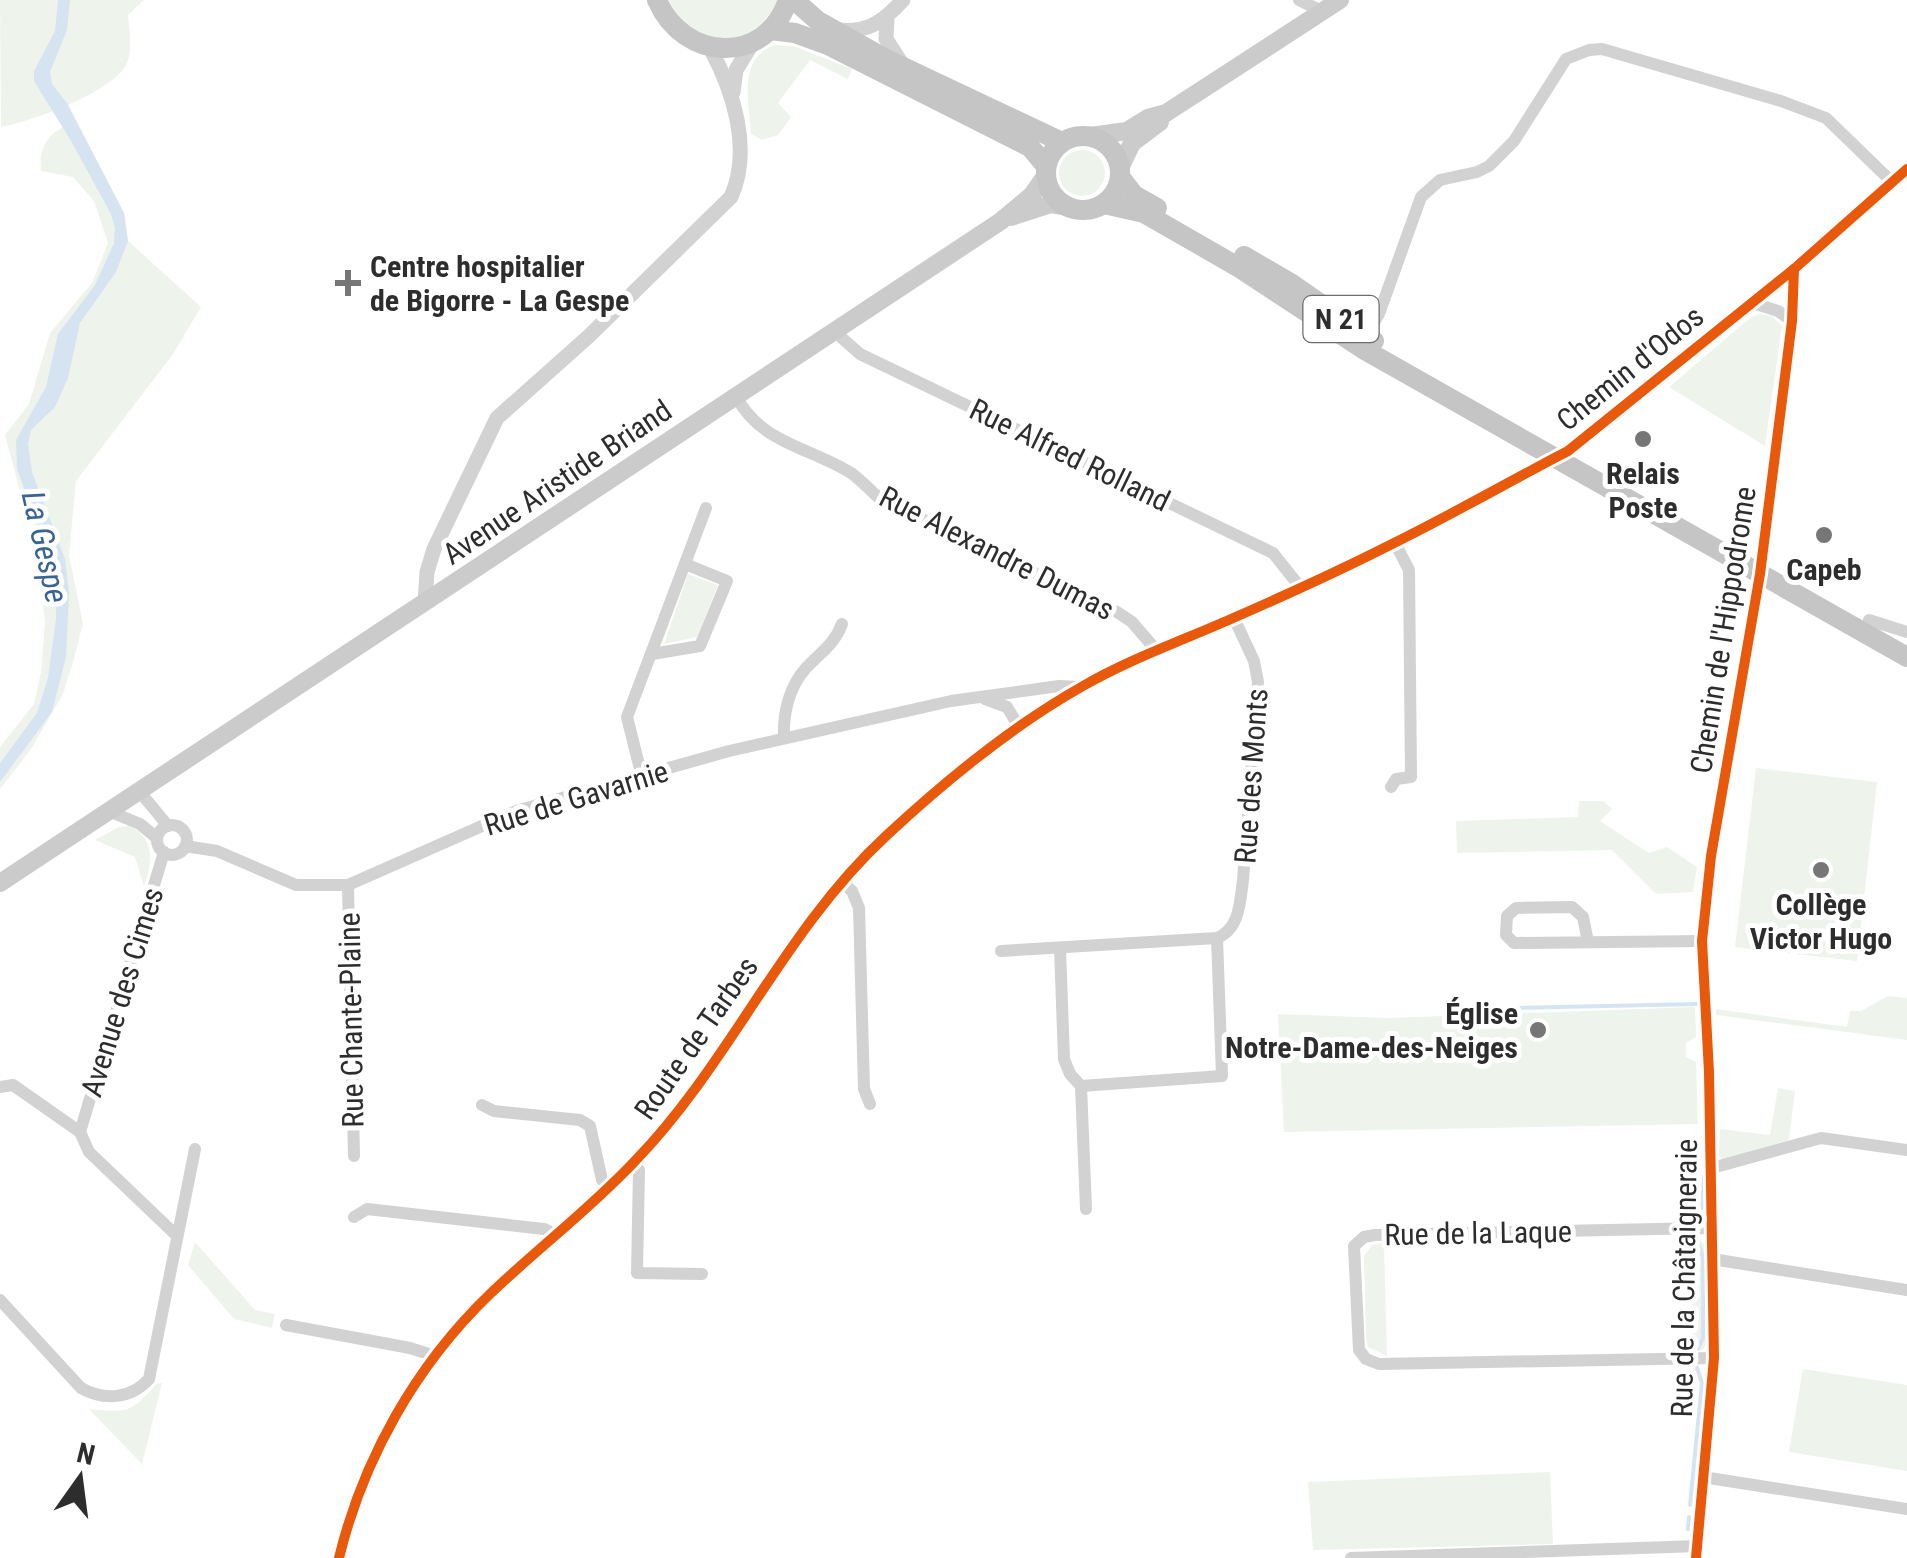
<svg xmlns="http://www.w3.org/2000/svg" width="1907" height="1558" viewBox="0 0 1907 1558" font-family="'Roboto Condensed',sans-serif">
  <rect width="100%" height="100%" fill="#fff"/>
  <!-- green -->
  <g fill="#eef4eb">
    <path d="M0,0H144L128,15C129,29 133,50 127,63C115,91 31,122 1,127Z"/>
    <path d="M669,0H778C753,52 693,53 669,0Z"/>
    <path d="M775,45L793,46L852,69L848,79L810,60L778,103L791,117L778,135L762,140L751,134C749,102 737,58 775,45Z"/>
    <path d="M76,121L124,213L128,241L201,307L173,354L76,481L69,555L83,623L73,662L63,694L31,749L0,789V747L34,704L41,672L45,622L33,515L25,510L5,435L29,404L50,333L92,283L108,243L94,201L73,177L41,171C38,143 52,130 76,121Z"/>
    <circle cx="1082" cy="173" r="23"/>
    <path d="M1759,314L1772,316L1782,326L1765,446L1669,387L1750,318Z"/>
    <path d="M688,574L718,585L697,637L664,644Z"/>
    <path d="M1756,768L1877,782L1857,961L1735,947Z"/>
    <path d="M1579,801H1603L1612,809L1600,821L1649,853L1667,847L1697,867L1693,892L1656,894L1612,850L1457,853L1456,821L1578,817Z"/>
    <path d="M129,826C155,837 153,863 144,886L135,857L95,840L119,827Z"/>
    <path d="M1888,996L1907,998V1040L1716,1015V1009L1847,1027L1850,1011H1861Z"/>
    <path d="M1695,1007L1696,1037L1686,1043V1057L1696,1062L1698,1124L1284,1132L1278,1014L1388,1018Z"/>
    <path d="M1778,1088L1795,1091L1789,1140L1723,1160L1719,1156L1720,1129L1770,1135Z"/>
    <path d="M1691,1239H1700L1705,1246L1708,1343L1701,1351H1692Z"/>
    <path d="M195,1242L255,1310L275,1314L272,1328L234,1319L188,1265Z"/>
    <path d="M1384,1243L1387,1356L1368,1347L1366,1338L1364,1256L1372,1245Z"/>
    <path d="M1803,1369L1907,1385V1471L1789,1452Z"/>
    <path d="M162,1383L142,1464L89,1409C125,1413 133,1413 156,1384Z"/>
    <path d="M1550,1472L1553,1544L1313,1550L1308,1482Z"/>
  </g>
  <!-- water -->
  <path fill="#d6e4f2" d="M58,0H70L67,30L50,72L52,84L67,103L124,213L128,241L116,272L80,323L68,378L55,407L31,430L28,444L32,472L65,559L69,593L66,657L52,712L0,782V763L37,713L48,678L56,619V595L42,538L17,469L16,440L46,387L58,334L95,285L114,243L115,228L111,214L71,141L34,81V71L55,31Z"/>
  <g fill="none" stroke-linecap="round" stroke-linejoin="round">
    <!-- stream -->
    <g stroke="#d6e4f2" stroke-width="4">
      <path d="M1466,1009L1698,1004"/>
      <path d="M1695,1222L1702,1207L1704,1177"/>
      <path d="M1697,1238L1703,1258V1338L1698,1348"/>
      <path d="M1690,1505L1702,1383L1697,1368"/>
      <path d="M1688,1529L1689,1517"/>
    </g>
    <!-- minor -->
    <g stroke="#d2d2d2" stroke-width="12">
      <path d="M1299,0L1322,11"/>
      <path d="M1750,302L1778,311L1792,321"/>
      <path d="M834,331L860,354L1273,553L1300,587"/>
      <path d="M1366,336L1379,314L1421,197L1440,180L1477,172L1489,166L1514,141L1566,59L1589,50L1602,49L1781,101L1826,118L1892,182"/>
      <path d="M736,396C760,443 809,447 851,473C861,480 871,491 880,499L1117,612L1132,622L1156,650"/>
      <path d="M1869,620L1907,632"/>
      <path d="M652,654L700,646L727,581L685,564"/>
      <path d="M985,699L1007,707L1019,727"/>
      <path d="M784,737C783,713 789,687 806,668C821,652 834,645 842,624"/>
      <path d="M642,777L627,717L706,508"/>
      <path d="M1391,787L1396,779L1411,777L1409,570L1395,543"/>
      <path d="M140,792L168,826"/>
      <path d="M111,812L140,824L157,838"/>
      <circle cx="172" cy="840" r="15"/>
      <path d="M185,846L217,851L296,885H348L516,811L729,751L951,701L1059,686L1080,687"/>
      <path d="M843,883L852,891L859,908L864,1089L870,1104"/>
      <path d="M348,885L354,1156"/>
      <path d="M1588,942L1583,917L1572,907L1516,908L1507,916L1506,935L1514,943L1702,941"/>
      <path d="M1060,948L1064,1059L1070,1074L1081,1086L1086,1209"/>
      <path d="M1001,951L1217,938C1240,929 1240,901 1243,880L1258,682L1254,661L1234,618"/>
      <path d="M1081,1086L1222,1076L1217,938"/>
      <path d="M0,1087L13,1085L80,1132L164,852"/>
      <path d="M482,1105L494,1111L580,1120L590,1126L602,1180L609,1187"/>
      <path d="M80,1132L89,1152L176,1235"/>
      <path d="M634,1163L639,1170L637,1273L702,1274"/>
      <path d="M1712,1168L1821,1138L1907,1150"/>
      <path d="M354,1217L367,1209L544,1229L557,1235"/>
      <path d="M1711,1230L1705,1228L1375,1235L1364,1237L1354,1246L1359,1350L1366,1359L1379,1364L1714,1358"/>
      <path d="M1712,1259L1907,1290"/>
      <path d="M0,1300L81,1388C104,1401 131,1399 149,1379L195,1149"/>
      <path d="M286,1325L410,1348L435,1356"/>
      <path d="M1703,1477L1907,1509"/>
      <path d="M1351,1558L1698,1546"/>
      <path d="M1696,1558L1714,1358L1709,1072L1702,941L1711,856L1760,574L1792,321L1794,269"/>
    </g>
    <!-- tertiary -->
    <g stroke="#d2d2d2" stroke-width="15">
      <path d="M887,18L886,39L902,64"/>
      <path d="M837,30C868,33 883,22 903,0"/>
      <path d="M733,92L736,70L753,42"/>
      <path d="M425,602L427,572L434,549L497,418L589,336L731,197C752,150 734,92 710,48"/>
      <path d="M339,1558C363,1459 416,1365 490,1294C537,1249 590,1209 635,1161C731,1062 784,930 886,836C945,781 1012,726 1083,686C1130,659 1181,641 1231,619C1286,595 1341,570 1394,543C1453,514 1510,481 1568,451L1794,269L1907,169"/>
    </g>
    <!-- secondary -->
    <g stroke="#cbcbcb" stroke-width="18">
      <path d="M1090,136L1127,131L1148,118L1166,113L1340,0"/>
      <path d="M1120,168L1132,143L1160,122"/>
      <path d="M1011,217L1051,204L1069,207"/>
      <path d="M0,883L1001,221L1032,195L1046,175"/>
    </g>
    <!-- primary -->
    <g stroke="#c5c5c5" stroke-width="20">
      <path d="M657,0C683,61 765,67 788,0"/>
      <path d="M794,0L818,21L884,58L1062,142"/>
      <path d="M770,30L795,33L828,45L1030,147L1046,166"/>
      <circle cx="1083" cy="173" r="37"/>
      <path d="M1120,177L1134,195L1157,208"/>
      <path d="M1104,204L1144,213L1238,267L1363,349L1907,657"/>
      <path d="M1244,256L1292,284L1374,341"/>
    </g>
    <!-- cycleway casing -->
    <g stroke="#fff" stroke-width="16">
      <g id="cycleway">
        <path d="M339,1558C363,1459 416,1365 490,1294C537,1249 590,1209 635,1161C731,1062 784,930 886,836C945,781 1012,726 1083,686C1130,659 1181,641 1231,619C1286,595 1341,570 1394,543C1453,514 1510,481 1568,451L1794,269L1907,169"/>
        <path d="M1696,1558L1714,1358L1709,1072L1702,941L1711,856L1760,574L1792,321L1794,269"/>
      </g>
    </g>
    <!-- cycleway -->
    <use href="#cycleway" stroke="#e8590c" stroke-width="10"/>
  </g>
  <!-- markers -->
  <g fill="#767676" stroke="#fff" stroke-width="4">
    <path d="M343 268h10v10h10v10h-10v10h-10v-10h-10v-10h10z"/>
    <circle cx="1643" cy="439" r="10"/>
    <circle cx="1824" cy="535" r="10"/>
    <circle cx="1821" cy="870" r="10"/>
    <circle cx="1538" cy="1030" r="10"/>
  </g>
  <g text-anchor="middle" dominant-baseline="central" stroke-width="10" stroke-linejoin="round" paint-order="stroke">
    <!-- shield labels -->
    <rect fill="#fff" stroke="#6c6c6c" stroke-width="2.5" x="1303.5" y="296" width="75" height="46" rx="8"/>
    <g font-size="28" font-weight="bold" fill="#2d2d2d">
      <text x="1341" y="319">N 21</text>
    </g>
    <!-- poi labels -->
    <g font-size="30" font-weight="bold" fill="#2d2d2d" stroke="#fff">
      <text x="370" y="266" text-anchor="start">Centre hospitalier<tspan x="370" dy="34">de Bigorre - La Gespe</tspan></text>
      <text x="1643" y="473">Relais<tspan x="1643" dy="34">Poste</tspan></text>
      <text x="1824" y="569">Capeb</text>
      <text x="1821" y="904">Collège<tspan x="1821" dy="34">Victor Hugo</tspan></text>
      <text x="1518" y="1013" text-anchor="end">Église<tspan x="1518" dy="34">Notre-Dame-des-Neiges</tspan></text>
    </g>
    <!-- street labels -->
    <g font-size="30" fill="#2d2d2d" stroke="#fff">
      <text transform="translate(1630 368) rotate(-39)">Chemin d'Odos</text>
      <text transform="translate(1070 455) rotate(26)">Rue Alfred Rolland</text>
      <text transform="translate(557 482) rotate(-34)">Avenue Aristide Briand</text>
      <text transform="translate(997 553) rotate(27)">Rue Alexandre Dumas</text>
      <text transform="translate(1723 630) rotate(-81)">Chemin de l'Hippodrome</text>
      <text transform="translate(1251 776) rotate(-86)">Rue des Monts</text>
      <text transform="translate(576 798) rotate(-17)">Rue de Gavarnie</text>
      <text transform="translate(122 992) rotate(-73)">Avenue des Cimes</text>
      <text transform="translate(351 1020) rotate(-91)">Rue Chante-Plaine</text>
      <text transform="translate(696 1038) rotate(-55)">Route de Tarbes</text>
      <text transform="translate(1478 1233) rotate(-1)">Rue de la Laque</text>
      <text transform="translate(1684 1278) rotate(-89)">Rue de la Châtaigneraie</text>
    </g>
    <!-- water labels -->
    <g font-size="32" font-style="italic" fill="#386492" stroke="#fff">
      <text transform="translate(45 547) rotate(77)">La Gespe</text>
    </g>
  </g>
  <!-- north arrow -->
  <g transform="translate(80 1478) rotate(14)" stroke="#ffffff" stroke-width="8" paint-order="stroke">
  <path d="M0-8L18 38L0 25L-18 38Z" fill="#2d2d2d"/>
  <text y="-15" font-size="28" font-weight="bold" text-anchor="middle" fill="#2d2d2d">N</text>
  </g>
</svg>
